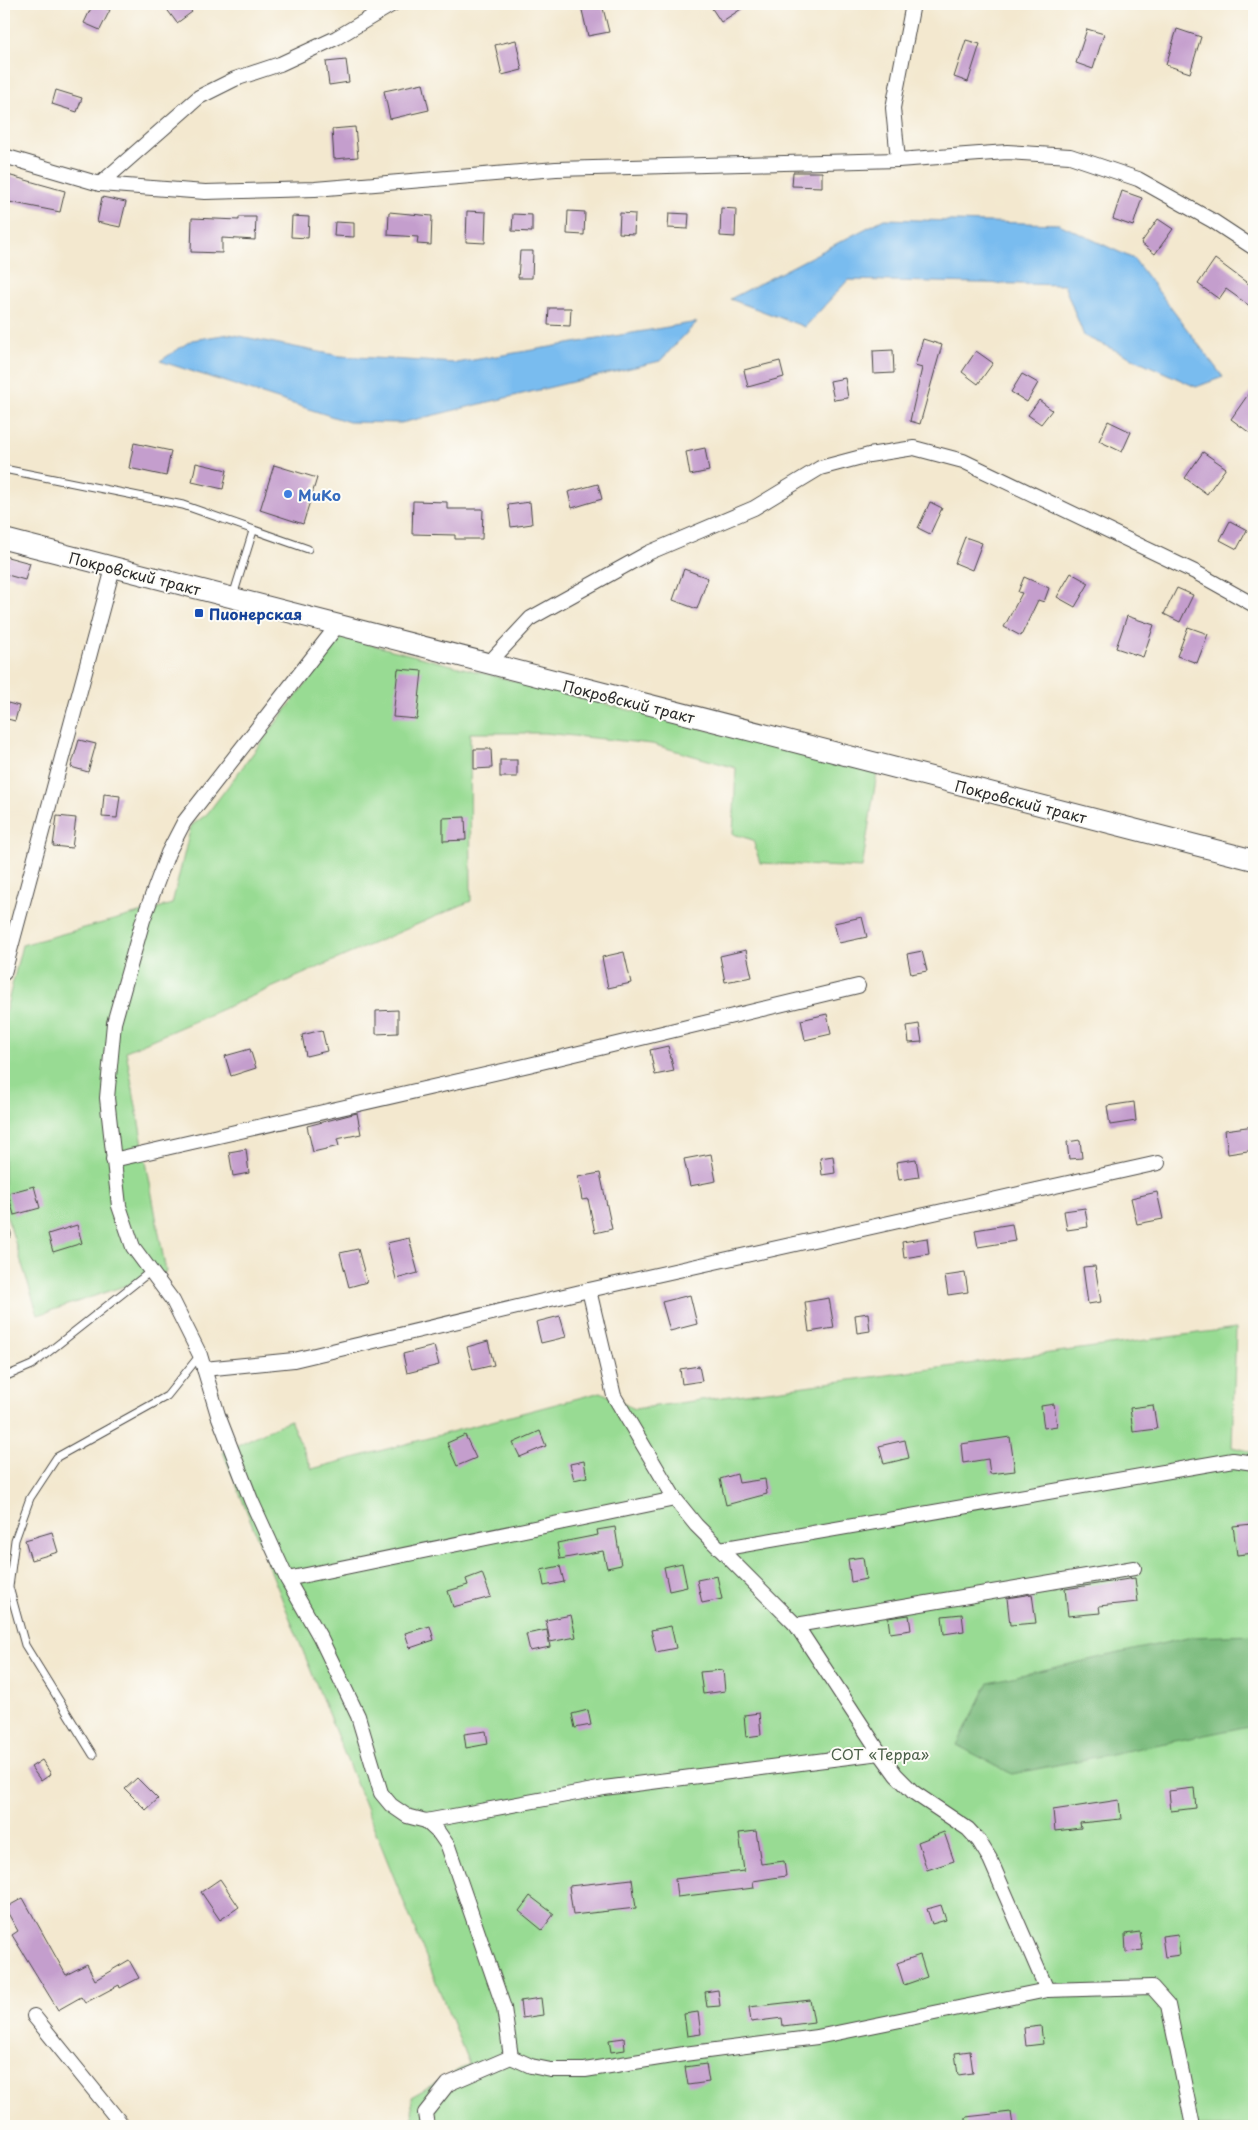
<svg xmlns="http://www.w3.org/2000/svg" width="1258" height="2130" viewBox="0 0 1258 2130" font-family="'Playpen Sans',sans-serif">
  <rect width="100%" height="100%" fill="#fdfcf7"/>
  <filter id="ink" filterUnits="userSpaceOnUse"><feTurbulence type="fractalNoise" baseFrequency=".02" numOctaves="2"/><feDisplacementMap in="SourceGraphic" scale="10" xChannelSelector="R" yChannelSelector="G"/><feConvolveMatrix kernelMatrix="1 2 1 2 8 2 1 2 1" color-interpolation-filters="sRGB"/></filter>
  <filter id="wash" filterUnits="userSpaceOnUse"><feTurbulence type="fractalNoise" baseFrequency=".0096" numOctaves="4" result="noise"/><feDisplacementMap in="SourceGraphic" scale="20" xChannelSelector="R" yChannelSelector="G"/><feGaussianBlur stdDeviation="1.12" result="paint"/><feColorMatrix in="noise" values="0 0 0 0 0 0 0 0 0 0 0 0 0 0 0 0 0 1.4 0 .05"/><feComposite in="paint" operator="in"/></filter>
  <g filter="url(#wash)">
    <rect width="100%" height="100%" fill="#f3e8cf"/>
    <!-- green -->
    <g fill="#98db93" stroke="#62835f">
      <path d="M341,637L877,773L862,868L760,863L753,840L733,834L736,768L652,744L545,733H470L471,901L126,1051L166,1272L38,1315L4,1207V1018L22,945L172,904L191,826L207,814Z"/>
      <path d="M1236,1328L1232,1447L1254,1452V2126H414L411,2097L469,2064L223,1452L290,1420L312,1469L601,1392L634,1409Z"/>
    </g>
    <!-- forest -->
    <path fill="#7abb7d" stroke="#527354" d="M1254,1635V1725L1012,1774L957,1745L989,1682L1192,1637Z"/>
    <!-- water -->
    <g fill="#79bcef" stroke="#52748d">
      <path d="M884,219L1059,224L1134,259L1223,377L1196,387L1084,336L1064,285L848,280L805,327L730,299Z"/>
      <path d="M697,322L660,361L401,423L349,422L160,361L192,340L229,334L340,356L456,363Z"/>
    </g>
    <g id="blocks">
      <!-- building -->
      <g fill="#c49ecd">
        <path d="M93,4L110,10L100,30L84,23Z"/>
        <path d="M163,4H185L192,12L177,23Z"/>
        <path d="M593,4H602L609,32L588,36L581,6Z"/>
        <path d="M709,4H749L721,22Z"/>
        <path d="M1087,29L1104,34L1093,69L1076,63Z"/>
        <path d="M1177,29L1201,37L1190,73L1166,65Z"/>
        <path d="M516,40L522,70L502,75L495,45Z"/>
        <path d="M966,40L980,44L968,82L954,77Z"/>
        <path d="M346,60L349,82L329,85L326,62Z"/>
        <path d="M423,83L429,110L390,119L384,91Z"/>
        <path d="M56,90L82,98L77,112L52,104Z"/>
        <path d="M355,127L358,157L334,159L332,129Z"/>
        <path d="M793,172H822V187L792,186Z"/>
        <path d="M4,174L65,191L60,212L4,201Z"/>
        <path d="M1122,191L1142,198L1133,226L1113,219Z"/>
        <path d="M102,197L126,202L120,227L97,222Z"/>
        <path d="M721,208L736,209L735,237L720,236Z"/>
        <path d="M467,211L486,212L485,243L466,242Z"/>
        <path d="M568,211L585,212L584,235L567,234Z"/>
        <path d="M389,212L432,216L431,245L417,244L418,237L388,235Z"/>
        <path d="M620,213L635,214L634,234L619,233Z"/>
        <path d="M669,213L689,214L688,229L668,228Z"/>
        <path d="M513,214L532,215V232L512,231Z"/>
        <path d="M292,216L309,217L308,238L291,237Z"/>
        <path d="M239,217H256L255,240L222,238V253L191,252L192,218L239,220Z"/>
        <path d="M1158,219L1173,229L1155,254L1141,243Z"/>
        <path d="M335,222L354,223V237L334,236Z"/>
        <path d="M520,251H533L532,278H518Z"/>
        <path d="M1215,259L1254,288V309L1226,289L1219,299L1198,284Z"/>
        <path d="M549,308H571L570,326L548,325Z"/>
        <path d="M923,339L942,345L920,424L910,421L922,368L915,366Z"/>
        <path d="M893,350L894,373L874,374L873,351Z"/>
        <path d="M976,351L993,363L978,384L962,372Z"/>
        <path d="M780,361L784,377L748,387L744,370Z"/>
        <path d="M1022,374L1038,383L1027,402L1011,392Z"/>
        <path d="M845,378L848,398L834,400L830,381Z"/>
        <path d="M1254,386V436L1231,419Z"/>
        <path d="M1039,400L1052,410L1041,424L1028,415Z"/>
        <path d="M1108,421L1131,432L1122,452L1099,441Z"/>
        <path d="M134,443L171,451L166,476L129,468Z"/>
        <path d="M705,448L709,471L690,475L686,452Z"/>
        <path d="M1203,452L1226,468L1207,494L1185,478Z"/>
        <path d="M196,463L227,470L223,489L192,482Z"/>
        <path d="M274,465L317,478L303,524L260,510Z"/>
        <path d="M598,484L602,499L572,508L568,492Z"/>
        <path d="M413,501L447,502V509H483L482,539H455V535L412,534Z"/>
        <path d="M530,502L532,524L511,527L508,505Z"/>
        <path d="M930,502L942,508L930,534L918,528Z"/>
        <path d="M1230,521L1247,530L1237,549L1220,540Z"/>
        <path d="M965,537L982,543L972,570L955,563Z"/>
        <path d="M4,556L30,563L25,580L4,574Z"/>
        <path d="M684,569L708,578L697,609L673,600Z"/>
        <path d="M1071,573L1089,583L1075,607L1057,597Z"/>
        <path d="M1024,577L1049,588L1044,602L1038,600L1021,636L1004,627L1022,593L1018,592Z"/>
        <path d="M1177,588L1193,595L1180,622L1164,614Z"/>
        <path d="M1127,616L1154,625L1143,657L1116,648Z"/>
        <path d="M1188,627L1208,634L1197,663L1177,656Z"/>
        <path d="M398,669L422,671L417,719L393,717Z"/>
        <path d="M4,702L19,706L15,721L4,718Z"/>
        <path d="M79,740L96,744L88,772L71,767Z"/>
        <path d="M474,749H491L492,768L474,769Z"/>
        <rect x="500" y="760" width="17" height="17"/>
        <path d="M104,794L120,796L117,818L102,817Z"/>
        <path d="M57,816L76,818L72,848L53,846Z"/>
        <path d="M465,817L466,840L443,841V818Z"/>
        <path d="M862,917L867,937L839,943L834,923Z"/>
        <path d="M746,950L752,977L725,982L720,956Z"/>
        <path d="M922,951L927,971L911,974L907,954Z"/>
        <path d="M624,952L631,983L608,988L602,957Z"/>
        <path d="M398,1010V1033L376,1034V1011Z"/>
        <path d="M827,1014L831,1034L805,1040L801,1020Z"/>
        <path d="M919,1024L922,1042L909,1043L907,1026Z"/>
        <path d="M322,1030L327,1051L306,1056L302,1035Z"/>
        <path d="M668,1046L674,1071L655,1075L650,1050Z"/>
        <path d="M250,1049L256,1068L231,1076L225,1056Z"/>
        <path d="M1134,1102L1136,1121L1110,1125L1107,1106Z"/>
        <path d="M357,1113L361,1134L337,1139L339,1146L313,1152L307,1126Z"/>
        <path d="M1254,1126V1150L1228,1154L1225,1130Z"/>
        <path d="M1080,1140L1082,1158L1069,1159L1067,1142Z"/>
        <path d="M246,1149L249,1173L233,1176L229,1152Z"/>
        <path d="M711,1154L716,1181L690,1186L684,1159Z"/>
        <path d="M833,1156L835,1173L822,1175L820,1158Z"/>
        <path d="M916,1159L919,1177L899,1180L896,1162Z"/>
        <path d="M600,1173L612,1229L595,1233L588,1199L582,1200L578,1177Z"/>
        <path d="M34,1186L40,1208L14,1215L8,1193Z"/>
        <path d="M1157,1192L1163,1219L1137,1224L1131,1198Z"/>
        <path d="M1085,1208L1088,1227L1067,1230L1064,1211Z"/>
        <path d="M1012,1224L1015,1241L978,1247L975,1230Z"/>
        <path d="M77,1225L82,1243L53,1252L48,1234Z"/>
        <path d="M409,1238L418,1273L396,1279L387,1243Z"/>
        <path d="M927,1238L929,1254L904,1258L902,1242Z"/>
        <path d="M358,1249L367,1282L349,1287L340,1253Z"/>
        <path d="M1095,1266L1101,1302L1088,1304L1083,1267Z"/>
        <path d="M965,1273L968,1292L948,1295L945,1276Z"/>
        <path d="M690,1295L697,1324L670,1331L662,1302Z"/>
        <path d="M829,1298L834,1328L809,1332L805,1302Z"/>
        <path d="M868,1313L870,1331L857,1333L855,1315Z"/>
        <path d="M560,1316L566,1337L541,1343L536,1322Z"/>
        <path d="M488,1341L494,1365L473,1370L467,1347Z"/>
        <path d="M434,1346L439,1365L407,1373L403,1354Z"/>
        <path d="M699,1366L702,1381L682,1384L680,1369Z"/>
        <path d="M1054,1404L1057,1426L1044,1428L1041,1406Z"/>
        <path d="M1153,1405L1157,1429L1133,1432L1130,1408Z"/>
        <path d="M540,1431L546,1446L520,1457L513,1443Z"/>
        <path d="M465,1435L476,1458L457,1466L447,1443Z"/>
        <path d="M1010,1437L1015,1471L990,1474L988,1459L963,1463L961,1444Z"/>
        <path d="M905,1440L909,1458L884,1464L879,1446Z"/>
        <path d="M584,1461L587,1477L574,1480L570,1464Z"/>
        <path d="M737,1474L739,1483L765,1479L767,1494L726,1505L720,1479Z"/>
        <path d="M1252,1524L1254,1553L1237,1555L1233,1526Z"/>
        <path d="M615,1527L621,1565L607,1568L603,1551L560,1559L557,1543L598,1535L597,1530Z"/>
        <path d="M52,1532L58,1552L31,1560L25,1540Z"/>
        <path d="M863,1557L866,1579L851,1582L848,1559Z"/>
        <path d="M682,1563L687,1587L669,1591L664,1567Z"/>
        <path d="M560,1566L564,1582L544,1586L541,1570Z"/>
        <path d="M482,1573L491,1597L453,1607L448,1591L468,1585L466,1579Z"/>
        <path d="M717,1576L722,1599L702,1603L697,1580Z"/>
        <path d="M1135,1578L1138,1602L1099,1606L1100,1613L1068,1616L1065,1589Z"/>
        <path d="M1032,1594L1036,1623L1010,1625L1007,1598Z"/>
        <path d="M962,1614L964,1631L944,1634L942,1616Z"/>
        <path d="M571,1615L576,1637L550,1642L546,1620Z"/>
        <path d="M909,1615L911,1630L890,1633L888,1618Z"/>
        <path d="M430,1626L434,1640L410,1648L405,1633Z"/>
        <path d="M671,1626L676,1648L656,1652L651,1630Z"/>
        <path d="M547,1630L550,1647L530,1651L526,1634Z"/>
        <path d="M723,1670L725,1691L703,1694L700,1672Z"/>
        <path d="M588,1710L591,1725L575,1728L572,1714Z"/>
        <path d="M759,1713L761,1735L746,1737L744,1715Z"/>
        <path d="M486,1731L488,1744L466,1748L464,1734Z"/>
        <path d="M42,1760L51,1774L41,1781L31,1767Z"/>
        <path d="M137,1778L158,1799L146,1810L125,1789Z"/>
        <path d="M1194,1788L1196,1808L1171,1811L1169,1791Z"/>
        <path d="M1119,1800L1121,1819L1080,1823L1081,1828L1055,1831L1053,1810Z"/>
        <path d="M756,1831L761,1864L784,1861L786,1876L753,1881L754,1888L677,1897L675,1879L744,1871L739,1833Z"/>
        <path d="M944,1832L954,1861L927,1870L918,1842Z"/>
        <path d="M220,1879L239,1907L220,1920L201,1892Z"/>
        <path d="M632,1879L636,1908L573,1915L569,1886Z"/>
        <path d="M530,1896L554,1914L542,1930L519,1911Z"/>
        <path d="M23,1898L66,1975L87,1964L95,1980L129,1960L139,1978L120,1988L119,1985L85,2003L81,1997L58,2010L12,1935L18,1931L5,1908Z"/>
        <path d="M941,1905L946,1920L932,1924L927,1909Z"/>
        <path d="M1140,1932L1143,1950L1126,1952L1125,1934Z"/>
        <path d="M1178,1934L1180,1955L1165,1957L1162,1936Z"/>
        <path d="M920,1955L927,1977L904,1985L897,1963Z"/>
        <path d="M718,1990L720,2006L707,2007L705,1992Z"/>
        <path d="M541,1998L543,2015L522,2018L520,2001Z"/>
        <path d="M810,2000L814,2022L783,2026L782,2018L751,2022L749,2007Z"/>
        <path d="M698,2012L701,2034L687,2036L684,2014Z"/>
        <path d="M1041,2026L1043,2044L1026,2046L1024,2028Z"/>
        <path d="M624,2038L625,2050L611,2052L609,2040Z"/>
        <path d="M970,2051L973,2073L958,2075L955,2053Z"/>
        <path d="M706,2064L709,2082L688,2085L685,2067Z"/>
        <path d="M1011,2112L1013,2126H966V2117Z"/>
      </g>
    </g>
  </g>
  <g filter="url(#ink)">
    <use href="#blocks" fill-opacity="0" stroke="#494744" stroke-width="1"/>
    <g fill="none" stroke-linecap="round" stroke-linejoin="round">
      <!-- lane casing -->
      <g stroke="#494744" stroke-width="9">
        <g id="lane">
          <path d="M4,469L183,505L308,549"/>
          <path d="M233,596L253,531"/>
          <path d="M4,1222L7,1234L4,1235"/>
          <path d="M4,1377L32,1365L151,1271"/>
          <path d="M93,1755L25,1645L9,1587L15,1540L30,1498L57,1457L167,1396L200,1355"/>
        </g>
      </g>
      <!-- street casing -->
      <g stroke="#494744" stroke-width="16">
        <g id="street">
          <path d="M4,156L100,184L205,192L315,189L556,169L898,160L1007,152L1070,156L1138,179L1213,221L1254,248"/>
          <path d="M898,160L893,108L913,4"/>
          <path d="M100,184L199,97L235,79L280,64L336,38L393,4"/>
          <path d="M337,626L184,822L168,853L143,920L114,1023L107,1098L119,1206L133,1247L173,1301L200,1355L218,1415L251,1500L287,1579L320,1637L358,1716L381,1793L391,1805L407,1816L426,1821L439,1833L448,1846L504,2008L511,2057"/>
          <path d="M488,664L531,618L648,553L754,508L820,468L869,455L914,448L963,461L1195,572L1254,605"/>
          <path d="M4,973L113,568"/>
          <path d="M113,1160L529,1065L858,986"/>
          <path d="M589,1290L614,1396L675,1499L696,1525L796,1625L880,1753L896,1775L913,1792L968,1829L979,1841L990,1859L1047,1990"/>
          <path d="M204,1369L294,1360L589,1290L1158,1163"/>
          <path d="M720,1549L1233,1460L1254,1463"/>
          <path d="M287,1579L675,1499"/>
          <path d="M796,1625L1134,1568"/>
          <path d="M426,1821L604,1788L880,1753"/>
          <path d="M34,2016L123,2126"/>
          <path d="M427,2126L425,2113L448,2084L511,2057L531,2066L551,2070H585L684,2054L817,2037L1047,1990L1152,1987L1168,2005L1193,2126"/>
        </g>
      </g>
      <!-- secondary casing -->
      <g stroke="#494744" stroke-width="22">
        <path id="secondary" d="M4,539L1254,860"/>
      </g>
      <!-- lane -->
      <use href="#lane" stroke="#fff" stroke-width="7"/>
      <!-- street -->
      <use href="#street" stroke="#fff" stroke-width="14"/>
      <!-- secondary -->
      <use href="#secondary" stroke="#fff" stroke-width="20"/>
    </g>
  </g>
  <!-- markers -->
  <circle fill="#3f7fe0" stroke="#fdfcf7" stroke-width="2" cx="288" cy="494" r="5"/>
  <rect fill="#1a4fb4" stroke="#fdfcf7" stroke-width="2" x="194" y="608" width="10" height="10" rx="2.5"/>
  <g text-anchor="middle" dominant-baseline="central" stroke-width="4" stroke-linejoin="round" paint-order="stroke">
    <!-- shop labels -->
    <g font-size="15" font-weight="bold" fill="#366cbe" stroke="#fdfcf7" text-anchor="start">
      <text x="298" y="494">МиКо</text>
    </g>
    <!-- street labels -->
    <g font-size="15" fill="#2b2b2b" stroke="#fdfcf7">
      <text transform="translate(135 573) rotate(14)">Покровский тракт</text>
      <text transform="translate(629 701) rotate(14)">Покровский тракт</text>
      <text transform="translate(1021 801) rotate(14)">Покровский тракт</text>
    </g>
    <!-- transit labels -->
    <g font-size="15" font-weight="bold" fill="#164399" stroke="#fdfcf7" text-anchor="start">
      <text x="209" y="613">Пионерская</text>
    </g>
    <!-- park labels -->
    <g font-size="15" fill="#4c604a" stroke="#fdfcf7">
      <text x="880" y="1753">СОТ «Терра»</text>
    </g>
  </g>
  <!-- margin -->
  <rect width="1258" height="2130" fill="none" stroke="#fdfcf7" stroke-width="20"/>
</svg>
